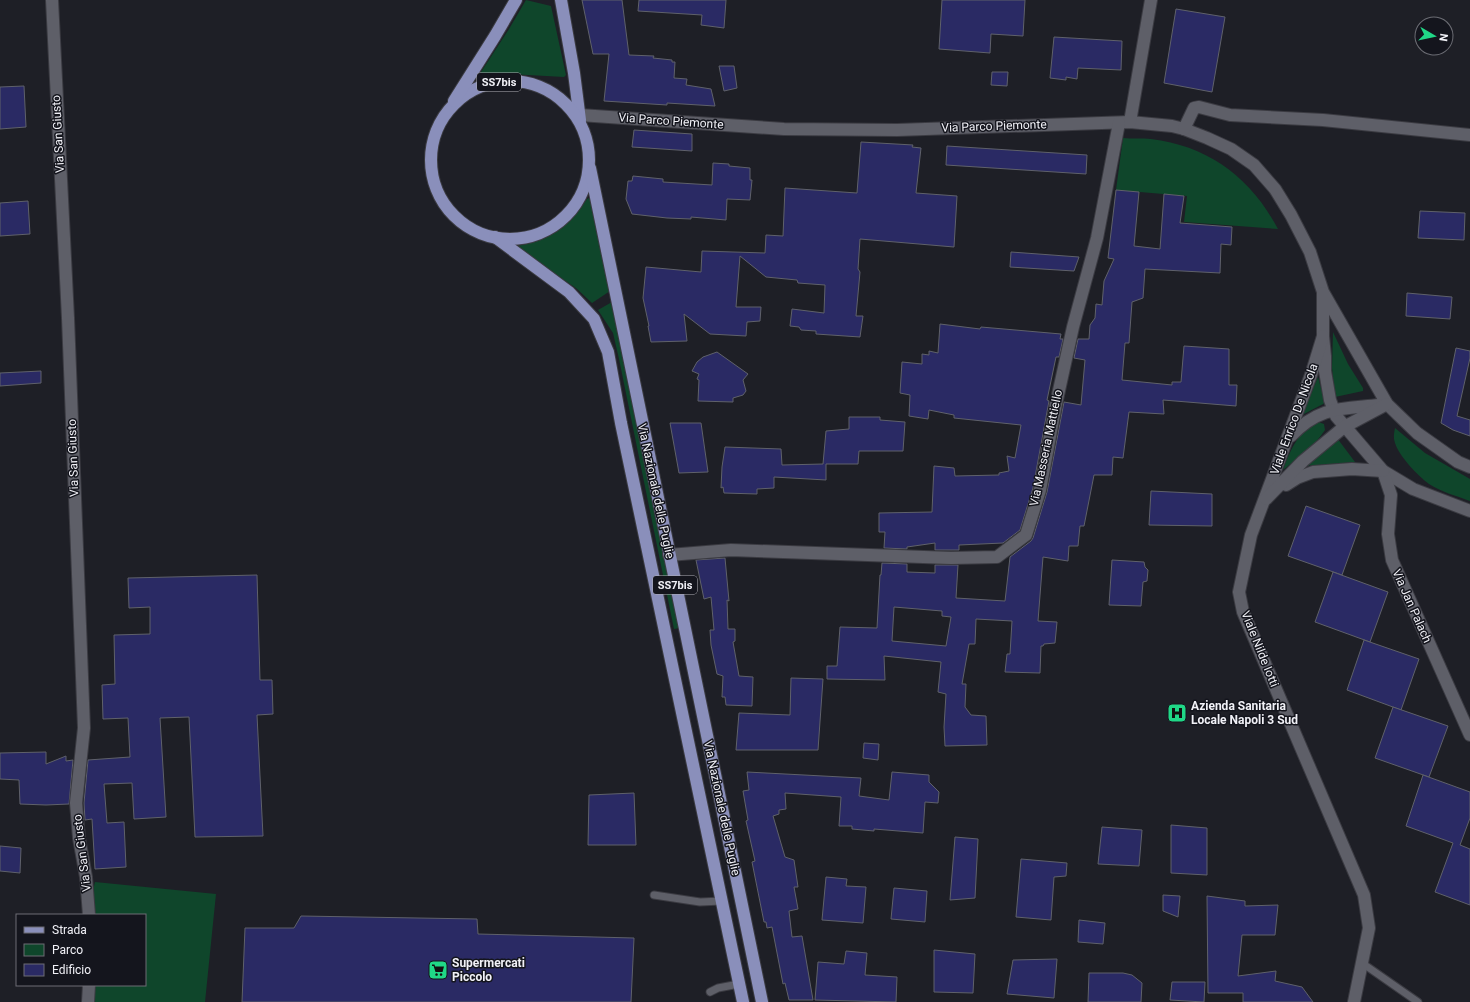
<svg xmlns="http://www.w3.org/2000/svg" width="1470" height="1002" viewBox="0 0 1470 1002" font-family="Roboto,sans-serif">
  <rect width="100%" height="100%" fill="#1e1f26"/>
  <!-- green -->
  <g fill="#0f462b">
    <path d="M526,0L551,6L566,75L564,77L510,74L481,77L480,75L481,72L509,29Z"/>
    <path d="M1123,138C1132,139 1142,138 1151,139C1209,146 1251,178 1278,229L1184,222L1187,196L1116,190Z"/>
    <path d="M589,198L591,199L610,291L592,303L576,288L518,249L517,246C550,240 569,227 587,199Z"/>
    <path d="M612,302L679,628L674,629L619,359L613,333L598,310Z"/>
    <path d="M1333,332L1348,364L1363,388V391L1335,397L1332,368Z"/>
    <path d="M1318,377L1325,403L1302,415Z"/>
    <path d="M1318,422L1324,424L1325,430C1314,447 1298,458 1283,470C1290,451 1298,431 1318,422Z"/>
    <path d="M1395,428L1425,453L1470,479V501C1457,496 1441,492 1429,484C1418,476 1399,456 1395,443C1393,438 1394,433 1395,428Z"/>
    <path d="M1337,438L1355,462L1304,466Z"/>
    <path d="M95,882L216,894L205,1002H94L95,985H145V915H95L93,890Z"/>
  </g>
  <!-- building -->
  <g fill="#2a2a64" stroke="#5f616a" fill-rule="evenodd">
    <path d="M582,0H622L629,55L654,56L653,58L672,60V62H675L674,78L687,79L686,85L711,89L715,106L667,103V105L604,101L609,54H593Z"/>
    <path d="M639,0H726L724,28L701,25L702,15L638,11Z"/>
    <path d="M942,0H1025L1023,36L991,34L990,53L939,49Z"/>
    <path d="M1176,9L1225,17L1212,92L1164,83Z"/>
    <path d="M1054,37L1122,41L1121,70L1078,68L1077,79L1066,77V80L1050,78Z"/>
    <path d="M719,66H734L737,88L724,91Z"/>
    <path d="M992,72H1008L1007,86L991,85Z"/>
    <path d="M24,86L26,127L0,129V87Z"/>
    <path d="M634,130L692,134V151L632,147Z"/>
    <path d="M861,142L913,145L912,147L921,148L916,193L957,196L954,247L860,239L858,269L860,272L856,316H863L860,337L816,334V331L801,330L799,327L790,326L792,309L824,313L825,285L798,283L797,280L766,277L740,256L736,307H761L760,321L747,322L746,336L710,334L684,314L687,341L651,342L648,326H649L643,298L646,267L701,272L702,251L765,253L766,235L783,236L785,188L857,193Z"/>
    <path d="M947,146L1087,155L1086,174L946,165Z"/>
    <path d="M713,163L729,164V166L750,168V180H752L750,200L727,199L726,220L691,217V219L667,218L632,214L626,199L628,181H632L633,176L663,179V182L712,185Z"/>
    <path d="M1116,190L1139,192L1134,246L1160,249L1164,194L1184,196L1180,223L1232,227L1231,245L1221,244L1220,273L1145,269L1143,298L1132,302L1129,343H1125L1122,380L1172,385V382H1181L1184,346L1229,349V385H1237L1236,406L1163,400L1164,414L1129,412L1123,458L1113,457L1112,475H1094L1084,526H1080L1078,546H1069L1068,561L1043,557L1038,621L1057,622L1055,643L1044,644L1043,646H1041L1040,673L1005,672L1007,654H1010L1012,621L976,619L975,644H969L962,684H966L965,707L971,715L986,716L987,745L945,746L944,727L946,694L938,692L941,662L884,656L885,680L827,679V666H837L840,627L877,628L880,575H881L882,563L907,564V572L935,573V565H958L956,598L1005,601L1010,557L1031,541L1033,538L1047,492L1064,402L1081,405L1085,360L1074,358L1078,339H1089L1090,325L1095,318L1096,304L1102,305L1104,281L1114,259L1108,258ZM894,607L942,611V616L951,617L946,646L892,641Z"/>
    <path d="M28,201L30,234L0,236V203Z"/>
    <path d="M1420,211L1465,213L1464,240L1418,238Z"/>
    <path d="M1011,252L1079,257L1074,271L1010,267Z"/>
    <path d="M1407,293L1452,297L1450,319L1406,316Z"/>
    <path d="M940,324L980,329L981,327L1061,334L1060,339H1063L1059,357H1056L1047,400L1049,401L1033,488L1020,530L1003,543L959,545V550H935V543L907,547V549L884,548L885,532H879V513L932,512L934,466L954,468L955,476L999,475V473L1009,471L1007,456L1015,458L1021,425L954,418V415L929,410L928,419L909,416L910,395L900,393L902,362L922,364V354L929,355V351L938,353Z"/>
    <path d="M1456,348L1470,351V358L1457,416L1470,420V436L1453,430L1441,423Z"/>
    <path d="M717,352L748,374L743,380L746,391L743,395L733,398V402L698,401L699,380L697,379L699,374L692,371L697,362L703,357Z"/>
    <path d="M41,371V383L0,386V373Z"/>
    <path d="M849,417H880V420L905,422L903,451H859L858,464H826V480L774,477V488L757,489V494L724,493L723,487L721,488L722,467L725,447L781,449L782,465L823,464L826,431L849,429Z"/>
    <path d="M670,423H701L708,472L679,473Z"/>
    <path d="M1151,491L1212,494V526L1149,525Z"/>
    <path d="M1306,506L1360,525L1342,575L1288,556Z"/>
    <path d="M725,558L729,601L727,600L728,629H735V641L733,642L739,676L753,677L752,706L726,705L725,697H722L723,676L717,674L711,645L710,630H714L711,597L704,599L696,560Z"/>
    <path d="M1112,560L1144,562L1145,567L1148,570L1147,581L1143,582L1141,606L1109,605Z"/>
    <path d="M1333,572L1388,592L1370,642L1315,622Z"/>
    <path d="M257,575L260,680H272L273,714L257,715L263,836L195,837L189,717L160,718L166,817L134,819L132,783L104,784L107,823L124,822L126,867L95,869L92,819L85,820L84,803L88,760L130,757L128,718L103,719L102,685L115,684L114,635L150,634V607L129,608L128,578Z"/>
    <path d="M1364,640L1419,659L1401,710L1347,690Z"/>
    <path d="M791,678L823,679L818,750H736L739,713L790,715Z"/>
    <path d="M1393,707L1448,726L1429,777L1375,758Z"/>
    <path d="M864,743L879,744L878,760L863,758Z"/>
    <path d="M46,752V764L66,756V761L73,760L69,804L46,805L20,804L19,780L0,779V753Z"/>
    <path d="M747,772L861,778L859,796L889,800L892,772L929,775V782L939,792L938,803L925,802L923,833L874,829V831L852,829V826H839L841,797L785,793L786,809L779,810V814L773,816L785,857L794,860L798,887H794L798,909L789,911L792,937L802,936L813,1000H789L785,983L783,984L772,927L767,928L766,922H764L752,862L755,861L746,821L748,820L743,791L749,790Z"/>
    <path d="M1423,775L1470,792V818L1460,845L1470,849V905L1435,892L1453,843L1406,826Z"/>
    <path d="M634,793L636,845H588L589,795Z"/>
    <path d="M1171,825L1207,828V875L1171,873Z"/>
    <path d="M1102,827L1142,830L1139,866L1098,864Z"/>
    <path d="M955,837L978,839L975,898L950,900Z"/>
    <path d="M0,846L21,848L20,873L0,871Z"/>
    <path d="M1021,859L1067,863L1066,876L1054,877L1051,920L1016,917Z"/>
    <path d="M826,877L847,879L846,886L866,887L863,923L822,920Z"/>
    <path d="M894,888L927,891L925,922L891,919Z"/>
    <path d="M1163,895L1180,896L1178,917L1163,911Z"/>
    <path d="M1207,896L1245,901V906L1278,905L1275,935H1242L1238,976L1276,971L1275,981L1302,987L1313,1002H1243V993H1208Z"/>
    <path d="M301,916L477,919L478,934L634,938L631,1002H242L245,928H294Z"/>
    <path d="M1079,920L1105,923L1103,944L1078,942Z"/>
    <path d="M934,950L975,954L973,993L934,992Z"/>
    <path d="M846,951L867,953L865,975L897,977L896,1002L815,1000L818,962L844,964Z"/>
    <path d="M1057,959L1054,998L1007,994L1013,960Z"/>
    <path d="M1089,973H1123L1132,975L1142,983L1141,1002H1088Z"/>
    <path d="M1172,982H1205L1204,1002L1170,1000Z"/>
  </g>
  <g fill="none" stroke-linecap="round" stroke-linejoin="round">
    <!-- lane casing -->
    <g stroke="#3b3b42" stroke-width="9">
      <g id="lane">
        <path d="M654,895L700,902L722,901"/>
        <path d="M1362,963L1418,1002"/>
        <path d="M710,992L718,988L739,984"/>
      </g>
    </g>
    <!-- street casing -->
    <g stroke="#3b3b42" stroke-width="14">
      <g id="street">
        <path d="M52,0L68,318L84,728L76,803L79,838L86,877L89,915"/>
        <path d="M580,115L784,129L897,130L1130,122L1172,126L1184,129L1207,138L1231,149L1254,165L1275,189L1291,215L1310,252L1323,292L1387,404L1417,433L1458,462L1470,467"/>
        <path d="M1130,122L1151,0"/>
        <path d="M1184,129L1194,108L1199,107L1230,115L1323,120L1470,135"/>
        <path d="M1323,293V336L1325,356V371L1330,400L1336,416L1383,471L1413,489L1470,511"/>
        <path d="M1323,336L1311,375L1251,535L1239,592L1243,612L1364,895L1369,928L1354,1002"/>
        <path d="M1291,436C1319,406 1342,409 1379,405"/>
        <path d="M1383,471L1391,495L1388,534L1392,560L1470,735"/>
        <path d="M1286,485L1297,478L1313,472L1352,469L1383,471"/>
        <path d="M1266,499L1303,461L1344,427L1387,404"/>
        <path d="M669,555L731,550L951,558L997,557L1026,535L1040,490L1056,404L1073,327L1097,238L1119,123"/>
        <path d="M88,1002L89,985"/>
      </g>
    </g>
    <!-- primary casing -->
    <g stroke="#3b3b42" stroke-width="14">
      <g id="primary">
        <path d="M561,0L574,73L580,120"/>
        <circle cx="510" cy="160" r="79"/>
        <path d="M454,101L495,36L516,0"/>
        <path d="M590,168L762,1002"/>
        <path d="M495,237L569,292L594,319L608,352L621,423L743,1002"/>
      </g>
    </g>
    <!-- lane -->
    <use href="#lane" stroke="#5e5f68" stroke-width="7"/>
    <!-- street -->
    <use href="#street" stroke="#5e5f68" stroke-width="12"/>
    <!-- primary -->
    <use href="#primary" stroke="#8a8fbb" stroke-width="12"/>
  </g>
  <!-- icons -->
  <defs>
    <g id="hospital-square" transform="scale(1)"><rect x="-9" y="-9" width="18" height="18" rx="4" fill="#20d887" stroke="#14151d"/><path d="M-5-5h3v3.5h4V-5h3V5h-3V1.5h-4V5h-3Z" fill="#111"/></g>
    <g id="supermarket-square" transform="scale(1)"><rect x="-9" y="-9" width="18" height="18" rx="4" fill="#20d887" stroke="#14151d"/><path d="M-6-5.5h2.5l.6 2H6L4.5 2H-2.5L-4.4-4H-6ZM-1.5 3.2a1.3 1.3 0 1 0 .1 0ZM3 3.2a1.3 1.3 0 1 0 .1 0Z" fill="#111"/></g>
  </defs>
  <g fill-rule="evenodd">
    <use href="#hospital-square" x="1177" y="713"/>
    <use href="#supermarket-square" x="438" y="970"/>
  </g>
  <g text-anchor="middle" dominant-baseline="central" stroke-width="3" stroke-linejoin="round" paint-order="stroke">
    <!-- shield labels -->
    <g fill="#14151d" stroke="#afafb6" stroke-width="1">
      <rect x="477" y="73" width="44" height="18" rx="3"/>
      <rect x="653" y="576" width="44" height="18" rx="3"/>
    </g>
    <g font-size="11" font-weight="bold" fill="#f1f1f7">
      <text x="499" y="82">SS7bis</text>
      <text x="675" y="585">SS7bis</text>
    </g>
    <!-- street labels -->
    <g font-size="12" fill="#f1f1f7" stroke="#14151d">
      <text transform="translate(671 121) rotate(4)">Via Parco Piemonte</text>
      <text transform="translate(994 126) rotate(-2)">Via Parco Piemonte</text>
      <text transform="translate(58 134) rotate(-93)">Via San Giusto</text>
      <text transform="translate(1294 419) rotate(-70)">Viale Enrico De Nicola</text>
      <text transform="translate(1046 448) rotate(-78)">Via Masseria Mattiello</text>
      <text transform="translate(73 458) rotate(-92)">Via San Giusto</text>
      <text transform="translate(656 491) rotate(78)">Via Nazionale delle Puglie</text>
      <text transform="translate(1412 606) rotate(66)">Via Jan Palach</text>
      <text transform="translate(1260 649) rotate(68)">Viale Nilde Iotti</text>
      <text transform="translate(722 808) rotate(78)">Via Nazionale delle Puglie</text>
      <text transform="translate(82 853) rotate(-97)">Via San Giusto</text>
    </g>
    <!-- poi labels -->
    <g font-size="12" font-weight="bold" fill="#f1f1f7" stroke="#14151d" text-anchor="start">
      <text x="1191" y="706">Azienda Sanitaria<tspan x="1191" dy="14">Locale Napoli 3 Sud</tspan></text>
      <text x="452" y="963">Supermercati<tspan x="452" dy="14">Piccolo</tspan></text>
    </g>
  </g>
  <!-- legend -->
  <rect x="16" y="914" width="130" height="72" fill="#14151d" stroke="#6c6d74"/>
  <rect x="24" y="927" width="20" height="6" fill="#8a8fbb" stroke="#6c6d74"/>
  <text x="52" y="934" font-size="12" fill="#f1f1f7">Strada</text>
  <rect x="24" y="944" width="20" height="12" fill="#0f462b" stroke="#6c6d74"/>
  <text x="52" y="954" font-size="12" fill="#f1f1f7">Parco</text>
  <rect x="24" y="964" width="20" height="12" fill="#2a2a64" stroke="#6c6d74"/>
  <text x="52" y="974" font-size="12" fill="#f1f1f7">Edificio</text>
  <!-- north arrow -->
  <g transform="translate(1434 36) rotate(99)"><circle r="19" fill="#14151d" stroke="#6c6d74"/>
  <path d="M0-3L7 15L0 10L-7 15Z" fill="#20d887"/>
  <text y="-6" font-size="11" font-weight="bold" text-anchor="middle" fill="#f1f1f7">N</text>
  </g>
</svg>
